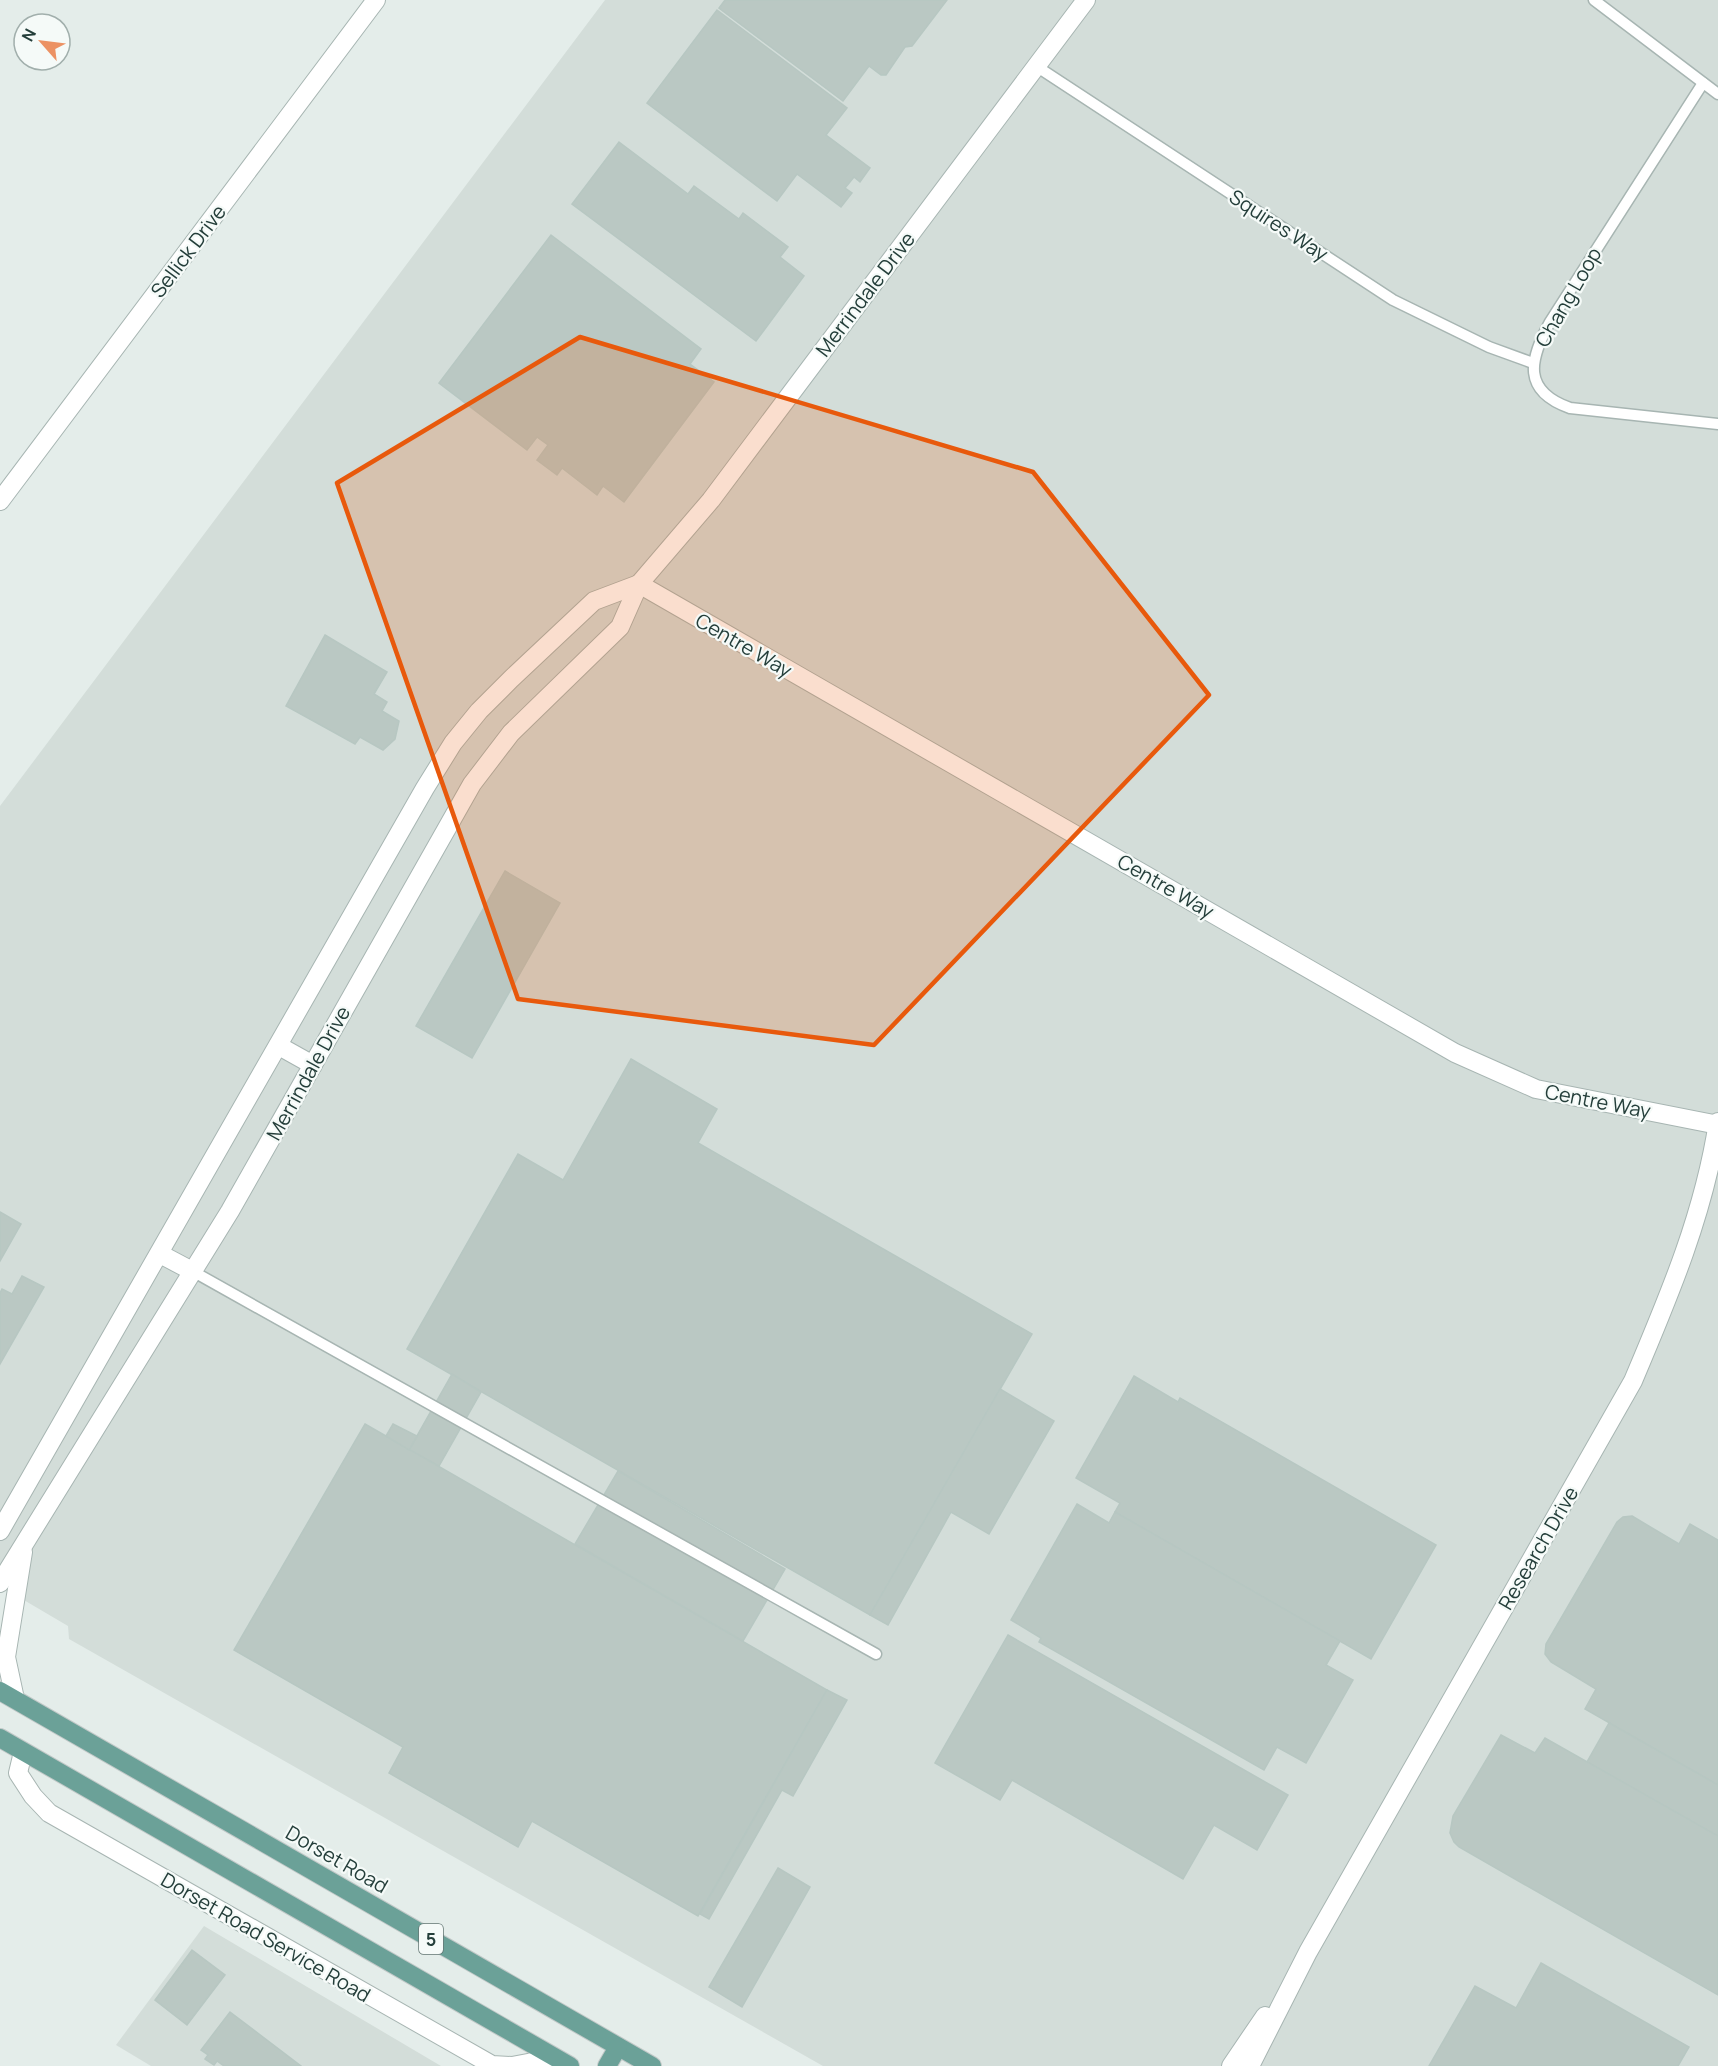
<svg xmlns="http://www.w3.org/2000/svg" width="1718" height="2066" viewBox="0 0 1718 2066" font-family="Manrope,sans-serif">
  <rect width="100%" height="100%" fill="#e4edea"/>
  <!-- built -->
  <g fill="#d3ddd9">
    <path d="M605,0H1718V2066H823L69,1639L68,1626L0,1586V806Z"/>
    <path d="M204,1926L441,2066H151L116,2045Z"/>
  </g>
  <!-- building -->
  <g fill="#bac8c3" stroke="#b7c7c2" stroke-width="1.5">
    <path d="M725,0H947L912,46L905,47L886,75H881L869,66L843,101L719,8Z"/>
    <path d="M717,10L847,108L826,135L870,168L860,182L854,177L845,188L852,193L841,207L797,174L777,201L647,103Z"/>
    <path d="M619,142L688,194L694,186L739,219L743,213L788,247L780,257L804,276L756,341L572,204Z"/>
    <path d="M551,235L701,349L690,364L714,382L624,502L603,486L597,495L562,468L557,475L537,460L548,445L537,437L527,450L439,383Z"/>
    <path d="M325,635L387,672L374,694L387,702L382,711L399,721L395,739L383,750L360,737L355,744L286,706Z"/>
    <path d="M505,871L560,903L472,1058L416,1026Z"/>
    <path d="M631,1059L717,1109L698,1143L1032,1334L870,1615L407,1349L518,1154L563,1180Z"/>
    <path d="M0,1212L21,1224L0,1261Z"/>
    <path d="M22,1276L44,1287L0,1364V1293L2,1289L12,1294Z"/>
    <path d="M452,1374L481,1392L439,1466L409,1450Z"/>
    <path d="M1134,1376L1178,1402L1180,1398L1436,1545L1371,1659L1115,1512L1120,1503L1076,1478Z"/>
    <path d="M1000,1389L1054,1421L989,1534L951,1512L888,1625L870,1615Z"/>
    <path d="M365,1424L827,1690L698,1916L532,1821L518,1847L389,1773L403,1747L234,1650Z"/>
    <path d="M393,1424L417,1436L409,1450L386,1436Z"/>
    <path d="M618,1471L785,1569L743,1641L575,1544Z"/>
    <path d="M1077,1504L1109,1523L1115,1512L1340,1641L1326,1665L1353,1680L1306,1763L1277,1747L1264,1770L1039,1642L1041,1638L1011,1620Z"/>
    <path d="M1632,1516L1679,1544L1690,1524L1718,1540V1785L1585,1709L1596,1689L1551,1662L1545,1654L1546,1644L1617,1522L1623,1517Z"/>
    <path d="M1008,1635L1288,1795L1257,1850L1214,1825L1183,1879L1012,1780L1000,1800L935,1763Z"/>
    <path d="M827,1690L847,1700L793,1796L782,1790L709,1919L700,1914Z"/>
    <path d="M1609,1723L1718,1785V1836L1587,1762Z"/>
    <path d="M1501,1735L1535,1753L1545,1738L1718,1836V1995L1459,1847L1454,1842L1450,1833L1453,1816Z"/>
    <path d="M778,1868L810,1887L742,2007L709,1987Z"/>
    <path d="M192,1950L225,1975L187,2025L155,2000Z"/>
    <path d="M1541,1963L1689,2047L1678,2066H1429L1475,1986L1516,2008Z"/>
    <path d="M230,2012L301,2066H224L217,2061L214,2065L205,2059L208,2055L201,2050Z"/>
  </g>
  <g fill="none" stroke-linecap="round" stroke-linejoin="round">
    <!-- service casing -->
    <g stroke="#a7b5b2" stroke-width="13">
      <g id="service">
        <path d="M1594,0L1718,94"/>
        <path d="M1036,66L1393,300L1489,347L1533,363"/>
        <path d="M1703,83L1550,322C1529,360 1522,391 1570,408L1718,424"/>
        <path d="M194,1272L876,1654"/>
      </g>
    </g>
    <!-- minor casing -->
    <g stroke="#a7b5b2" stroke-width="20">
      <g id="minor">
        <path d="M0,501L376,0"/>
        <path d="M639,584L1455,1053L1536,1089L1718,1125"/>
        <path d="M279,1046L313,1065"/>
        <path d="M160,1254L194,1272"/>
        <path d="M0,1531L425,788L453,743L479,711L511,679L594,601L639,584"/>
        <path d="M0,1583L230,1211L472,784L511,733L620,627L639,584L711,500L1086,0"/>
        <path d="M15,1699L6,1657L23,1552"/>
        <path d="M23,1752L18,1773L33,1796L49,1813L492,2065L512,2066L554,2058"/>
        <path d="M1231,2066L1265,2016"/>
        <path d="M1250,2066L1308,1952L1633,1381C1669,1296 1704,1214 1718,1122"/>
      </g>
    </g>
    <!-- primary casing -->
    <g stroke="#c2c9c8" stroke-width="20">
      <g id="primary">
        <path d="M0,1691L652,2066"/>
        <path d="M0,1738L570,2066"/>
        <path d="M607,2066L618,2047"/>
      </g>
    </g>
    <!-- service -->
    <use href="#service" stroke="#fff" stroke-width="10"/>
    <!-- minor -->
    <use href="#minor" stroke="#fff" stroke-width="18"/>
    <!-- primary -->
    <use href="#primary" stroke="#6ba198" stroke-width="18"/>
  </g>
  <!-- marked area -->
  <path fill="#e8590c" fill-opacity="0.2" stroke="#e8590c" stroke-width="4.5" stroke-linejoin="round" d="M580,337L1033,472L1209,695L874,1045L518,999L337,483Z"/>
  <g text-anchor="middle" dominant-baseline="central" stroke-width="4.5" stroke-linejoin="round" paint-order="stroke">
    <!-- shield labels -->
    <rect fill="#f5faf8" stroke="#637673" stroke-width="1.5" x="419" y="1924" width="24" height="30" rx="4.5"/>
    <g font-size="18" font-weight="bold" fill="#243e3a">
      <text x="431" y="1939">5</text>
    </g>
    <!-- street labels -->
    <g font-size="20" fill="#243e3a" stroke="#f5faf8">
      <text transform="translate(1279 225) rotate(33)">Squires Way</text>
      <text transform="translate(188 251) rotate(-53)">Sellick Drive</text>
      <text transform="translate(865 294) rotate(-53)">Merrindale Drive</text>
      <text transform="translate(1568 297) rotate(-60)">Chang Loop</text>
      <text transform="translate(744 645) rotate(30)">Centre Way</text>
      <text transform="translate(1166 886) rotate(30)">Centre Way</text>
      <text transform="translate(308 1073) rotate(-61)">Merrindale Drive</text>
      <text transform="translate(1598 1101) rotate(11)">Centre Way</text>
      <text transform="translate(1538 1548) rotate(-60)">Research Drive</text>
      <text transform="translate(337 1859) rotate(30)">Dorset Road</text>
      <text transform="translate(266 1937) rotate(30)">Dorset Road Service Road</text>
    </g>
  </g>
  <!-- north arrow -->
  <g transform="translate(42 42) rotate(298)"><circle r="28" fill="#f5faf8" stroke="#a1afac" stroke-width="1.5"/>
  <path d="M0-4.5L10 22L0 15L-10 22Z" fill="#ec9264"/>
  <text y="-9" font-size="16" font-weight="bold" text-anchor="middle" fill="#243e3a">N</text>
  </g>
</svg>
